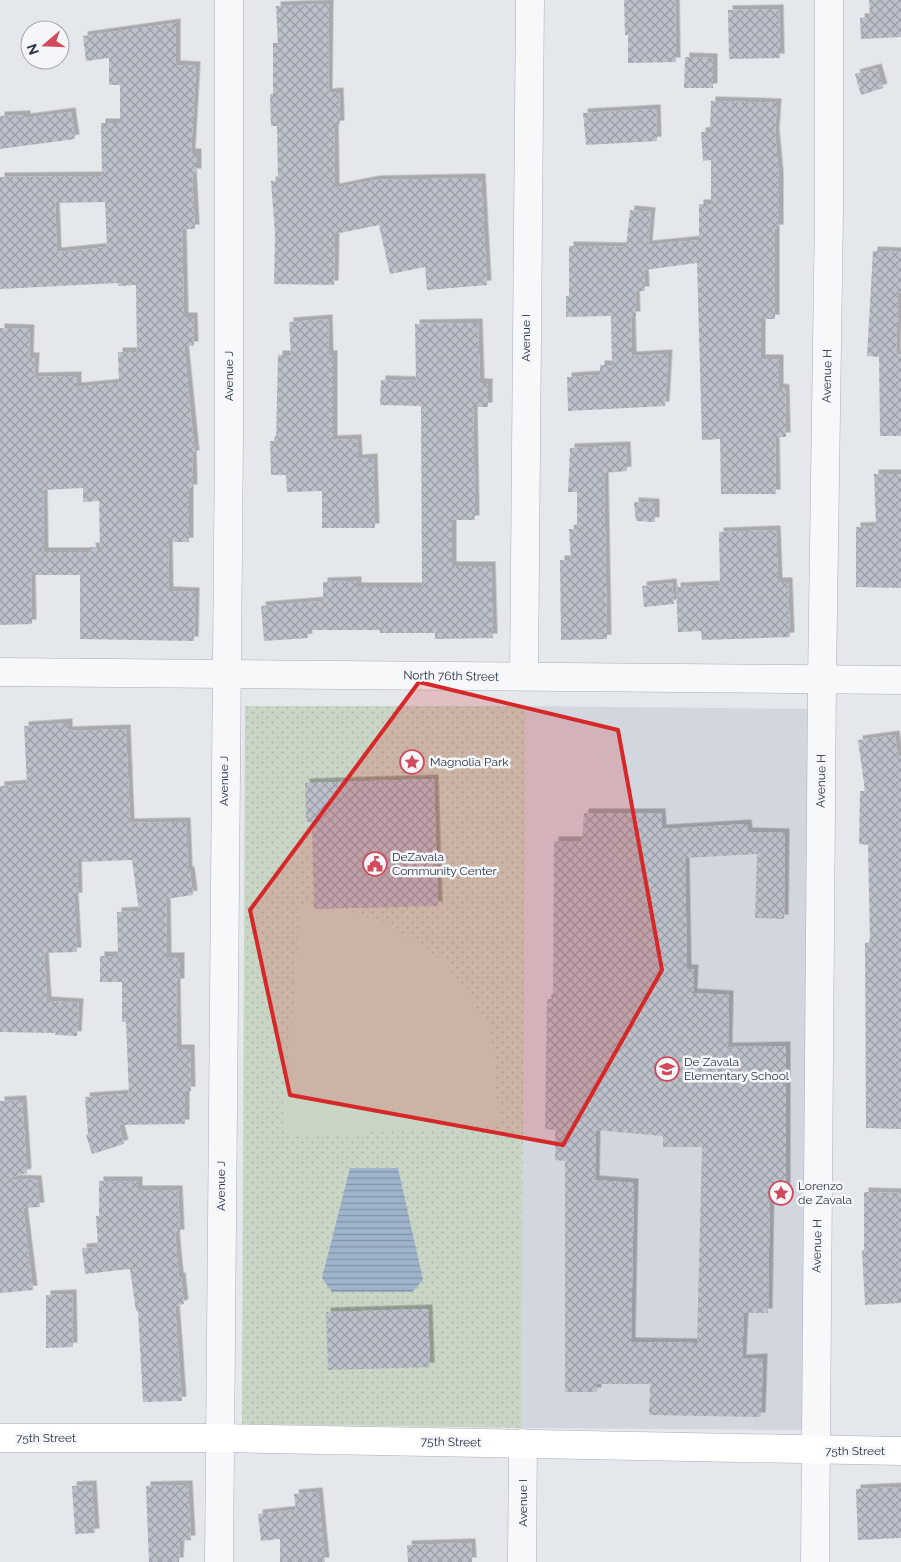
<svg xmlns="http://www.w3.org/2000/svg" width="901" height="1562" viewBox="0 0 901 1562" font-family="Raleway,sans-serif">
  <defs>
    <pattern id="green-dots" width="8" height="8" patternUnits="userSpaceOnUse" patternTransform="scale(1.25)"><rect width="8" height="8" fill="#c9d6c5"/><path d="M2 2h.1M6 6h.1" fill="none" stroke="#adb8ab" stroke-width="1.8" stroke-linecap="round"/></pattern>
    <pattern id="water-rules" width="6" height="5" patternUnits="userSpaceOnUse" patternTransform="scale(1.25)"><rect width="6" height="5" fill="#9fb4cc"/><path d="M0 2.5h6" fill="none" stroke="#8293a7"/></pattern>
    <pattern id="building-cross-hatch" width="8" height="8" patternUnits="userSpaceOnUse" patternTransform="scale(1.25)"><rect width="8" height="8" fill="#bbc0ca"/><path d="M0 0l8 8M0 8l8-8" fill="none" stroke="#989da6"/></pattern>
    <filter id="shadow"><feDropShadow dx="4.5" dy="-4.5" stdDeviation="0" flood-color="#0004"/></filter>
  </defs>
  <rect width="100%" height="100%" fill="#e4e7ec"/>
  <!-- built -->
  <path fill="#d2d6de" d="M526,706L815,709L804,1430L521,1428Z"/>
  <!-- green -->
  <path fill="url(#green-dots)" d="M245,706H526L521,1428L242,1424Z"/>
  <!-- pitch -->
  <path fill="#c9d6c5" d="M301,904L349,911L384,923L420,944L443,961L462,984L491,1032L499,1124L298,1137L283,1127V1085L288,1084Z"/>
  <!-- water -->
  <path fill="url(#water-rules)" d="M350,1168H398L423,1280L412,1292H332L322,1278Z"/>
  <!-- building -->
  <g fill="url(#building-cross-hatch)" fill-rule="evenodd" filter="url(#shadow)">
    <path d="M624,0H675L676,62L628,63V35H625Z"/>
    <path d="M869,0H901V37L861,39L860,18L870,17Z"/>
    <path d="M329,4L328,93L339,92L340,125H334L335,188L375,180L481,178L487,285L427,290L425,267L390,274L379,225L335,234L334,285L274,284L275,234L271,181H278L277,126H271L270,94H273V43H278L276,6Z"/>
    <path d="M779,9L780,58L729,59L728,10Z"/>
    <path d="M176,23V65L196,66L191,153H197V173H192L195,229H182L184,317H193L194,346H184L195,455H192L193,489H189V542H168L169,591L195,592L194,641L80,639V575H31L32,624L0,625V328L30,329L29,357H35L34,377L77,376V387L119,383L118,352H137L136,285L118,286V283L0,289V177L102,176L101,123H120V85H109V58L86,61L83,36ZM105,202L107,247L57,252L55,203ZM83,488V502L99,501L100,547H91L92,552H44L43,490Z"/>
    <path d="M685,57L713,58V88H684Z"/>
    <path d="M877,68L883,88L861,95L855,74Z"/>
    <path d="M711,101L777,103L775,133L779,177V229H775V319H761V359H779V388L785,389L786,437H775L776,494H721L720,439L702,440L697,263L644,270L645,291H635L636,316H631L632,356L668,354L665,406L568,411L567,377L600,375V365H612L611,316L566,317V296H569V246L626,247L630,210L651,212L648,245L699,240V204H711V160L703,161L701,132L710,131Z"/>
    <path d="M656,109L657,141L586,145L583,113Z"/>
    <path d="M71,112L75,139L0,149V116L26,115V118Z"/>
    <path d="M873,251L901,252V293H898L896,354H901V436H880L879,357L867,356Z"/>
    <path d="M328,319L329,355H333V440L357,439L358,459L373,458L375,528H322V491L287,492L286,475H271L270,441H276L278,355H291L289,322Z"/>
    <path d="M478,323L480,383H488V407H473L475,520H452V566H491L493,638L435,639V633H380V630H307L308,638L264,641L261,606L323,601V582L357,581V587H422L421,406L380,405L381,380L416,381L415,324Z"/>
    <path d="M626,446L627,471L604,473L607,639L561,640L560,560H571L569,529H577V492H568L570,448Z"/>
    <path d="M874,474H901V588L856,587V527L876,526Z"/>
    <path d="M634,502L655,503V522L636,521Z"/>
    <path d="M776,530L778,582H788L790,637L702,640L701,631L678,632L676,587L720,585L719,532Z"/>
    <path d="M672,583L674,604L644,607L642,586Z"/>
    <path d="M68,723V731L126,729L130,823L186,822L188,871H190L193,895L166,899L167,957H180V983H176L177,1049H190L191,1091H185V1124L119,1125L124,1144L92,1154L86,1135L88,1134L85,1097L129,1094L126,1022H122V982H100V956H118L117,912L139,911L132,860L77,862L78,897H74L77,952L44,953L47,1001L79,1003L77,1036L55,1035L56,1033L0,1032V786L27,784L24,726Z"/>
    <path d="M895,735L898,757L901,756V1129L866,1128L865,943L870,942L868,845L859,844L860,791H865L858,740Z"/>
    <path d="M434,779L438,906L314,909L312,822H306L305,783Z"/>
    <path d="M584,813H661L662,829L747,824L748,832L785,833L784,919L755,918L757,854L685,858L687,969H694L693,993L729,995L728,1047L786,1046V1188L770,1187L768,1313H744L742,1359L763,1358L761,1417L649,1415L650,1384H597V1392H565V1161L555,1160V1130L545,1129L547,999H553L554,841H582ZM596,1130L663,1136V1147H702L697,1343L631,1342L634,1183L595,1180Z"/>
    <path d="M22,1100L27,1173L6,1179L37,1180L40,1207L23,1208L33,1290L0,1293V1101Z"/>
    <path d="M99,1181H138V1190H178L180,1234H175L179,1277H181L184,1304L175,1306L182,1401L143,1402L138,1311H136L130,1269L85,1274L82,1248L98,1247L96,1216H99Z"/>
    <path d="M864,1192L901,1193V1303L865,1305L862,1250H864Z"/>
    <path d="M72,1294L73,1347L46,1348V1295Z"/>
    <path d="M428,1309L430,1367L328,1370L326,1312Z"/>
    <path d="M92,1485L95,1533L75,1534L72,1486Z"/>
    <path d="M188,1485L191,1540L180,1541L179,1562H149L146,1486Z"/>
    <path d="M901,1487V1538L858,1540L856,1489Z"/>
    <path d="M318,1492L325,1562H280V1539L261,1541L258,1514L296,1510L294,1494Z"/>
    <path d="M471,1543L472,1562H408L407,1545Z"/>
  </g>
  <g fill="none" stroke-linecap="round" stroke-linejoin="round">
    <!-- minor casing -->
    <g stroke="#a9aeb7" stroke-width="29">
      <g id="minor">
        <path d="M0,672L901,680"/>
        <path d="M524,676L530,0"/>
        <path d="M219,1562L229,435V0"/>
        <path d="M522,1562L523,1443"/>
        <path d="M815,1562L822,680L829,211V0"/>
      </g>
    </g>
    <!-- secondary casing -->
    <g stroke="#a9aeb7" stroke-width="29">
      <path id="secondary" d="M0,1438H219L901,1451"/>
    </g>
    <!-- minor -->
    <use href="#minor" stroke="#f7f8fa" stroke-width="28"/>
    <!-- secondary -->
    <use href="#secondary" stroke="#fff" stroke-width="28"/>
  </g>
  <!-- marked area -->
  <path fill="#d62828" fill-opacity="0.2" stroke="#d62828" stroke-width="4" stroke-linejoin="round" d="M419,682L618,730L662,970L563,1145L290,1095L250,910Z"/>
  <!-- icons -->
  <defs>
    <g id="sight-ring" transform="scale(1.25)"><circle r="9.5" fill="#f4f6f9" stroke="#d1495b" stroke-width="1.5"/><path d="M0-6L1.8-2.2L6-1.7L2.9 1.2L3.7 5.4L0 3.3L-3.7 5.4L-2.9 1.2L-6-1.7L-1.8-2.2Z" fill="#d1495b"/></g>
    <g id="civic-ring" transform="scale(1.25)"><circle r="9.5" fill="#f4f6f9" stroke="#d1495b" stroke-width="1.5"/><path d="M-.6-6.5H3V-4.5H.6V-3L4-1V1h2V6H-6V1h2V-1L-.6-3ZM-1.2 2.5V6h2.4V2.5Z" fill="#d1495b"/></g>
    <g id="school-ring" transform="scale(1.25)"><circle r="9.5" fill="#f4f6f9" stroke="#d1495b" stroke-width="1.5"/><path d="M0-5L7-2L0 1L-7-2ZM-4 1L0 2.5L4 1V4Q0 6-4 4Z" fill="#d1495b"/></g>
  </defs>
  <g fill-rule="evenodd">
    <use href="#sight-ring" x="412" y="762"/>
    <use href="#civic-ring" x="375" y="864"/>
    <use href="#school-ring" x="667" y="1069"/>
    <use href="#sight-ring" x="781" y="1193"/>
  </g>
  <g text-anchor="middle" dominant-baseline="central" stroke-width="5" stroke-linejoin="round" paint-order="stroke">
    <!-- street labels -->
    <g font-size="12" fill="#2b3445" stroke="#f4f6f9">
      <text transform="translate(526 338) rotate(-90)">Avenue I</text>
      <text transform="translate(229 376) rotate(-90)">Avenue J</text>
      <text transform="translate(827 376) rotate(-89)">Avenue H</text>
      <text transform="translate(451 676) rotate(1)">North 76th Street</text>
      <text transform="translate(224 781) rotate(-90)">Avenue J</text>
      <text transform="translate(821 781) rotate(-89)">Avenue H</text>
      <text transform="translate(221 1186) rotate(-90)">Avenue J</text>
      <text transform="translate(817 1246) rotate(-89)">Avenue H</text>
      <text x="46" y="1438">75th Street</text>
      <text transform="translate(451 1442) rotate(1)">75th Street</text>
      <text x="855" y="1451">75th Street</text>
      <text transform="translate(523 1503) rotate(-90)">Avenue I</text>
    </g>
    <!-- poi labels -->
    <g font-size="12" fill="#2b3445" stroke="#f4f6f9" text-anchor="start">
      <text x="430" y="762">Magnolia Park</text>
      <text x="392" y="857">DeZavala<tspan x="392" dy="14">Community Center</tspan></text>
      <text x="684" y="1062">De Zavala<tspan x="684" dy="14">Elementary School</tspan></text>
      <text x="798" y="1186">Lorenzo<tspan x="798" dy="14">de Zavala</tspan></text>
    </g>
  </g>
  <!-- north arrow -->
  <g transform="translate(45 45) rotate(251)"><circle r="24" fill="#f4f6f9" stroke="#a4a8b1"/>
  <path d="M0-4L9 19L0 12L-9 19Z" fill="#d1495b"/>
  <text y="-8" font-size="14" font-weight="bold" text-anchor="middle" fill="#2b3445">N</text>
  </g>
</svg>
